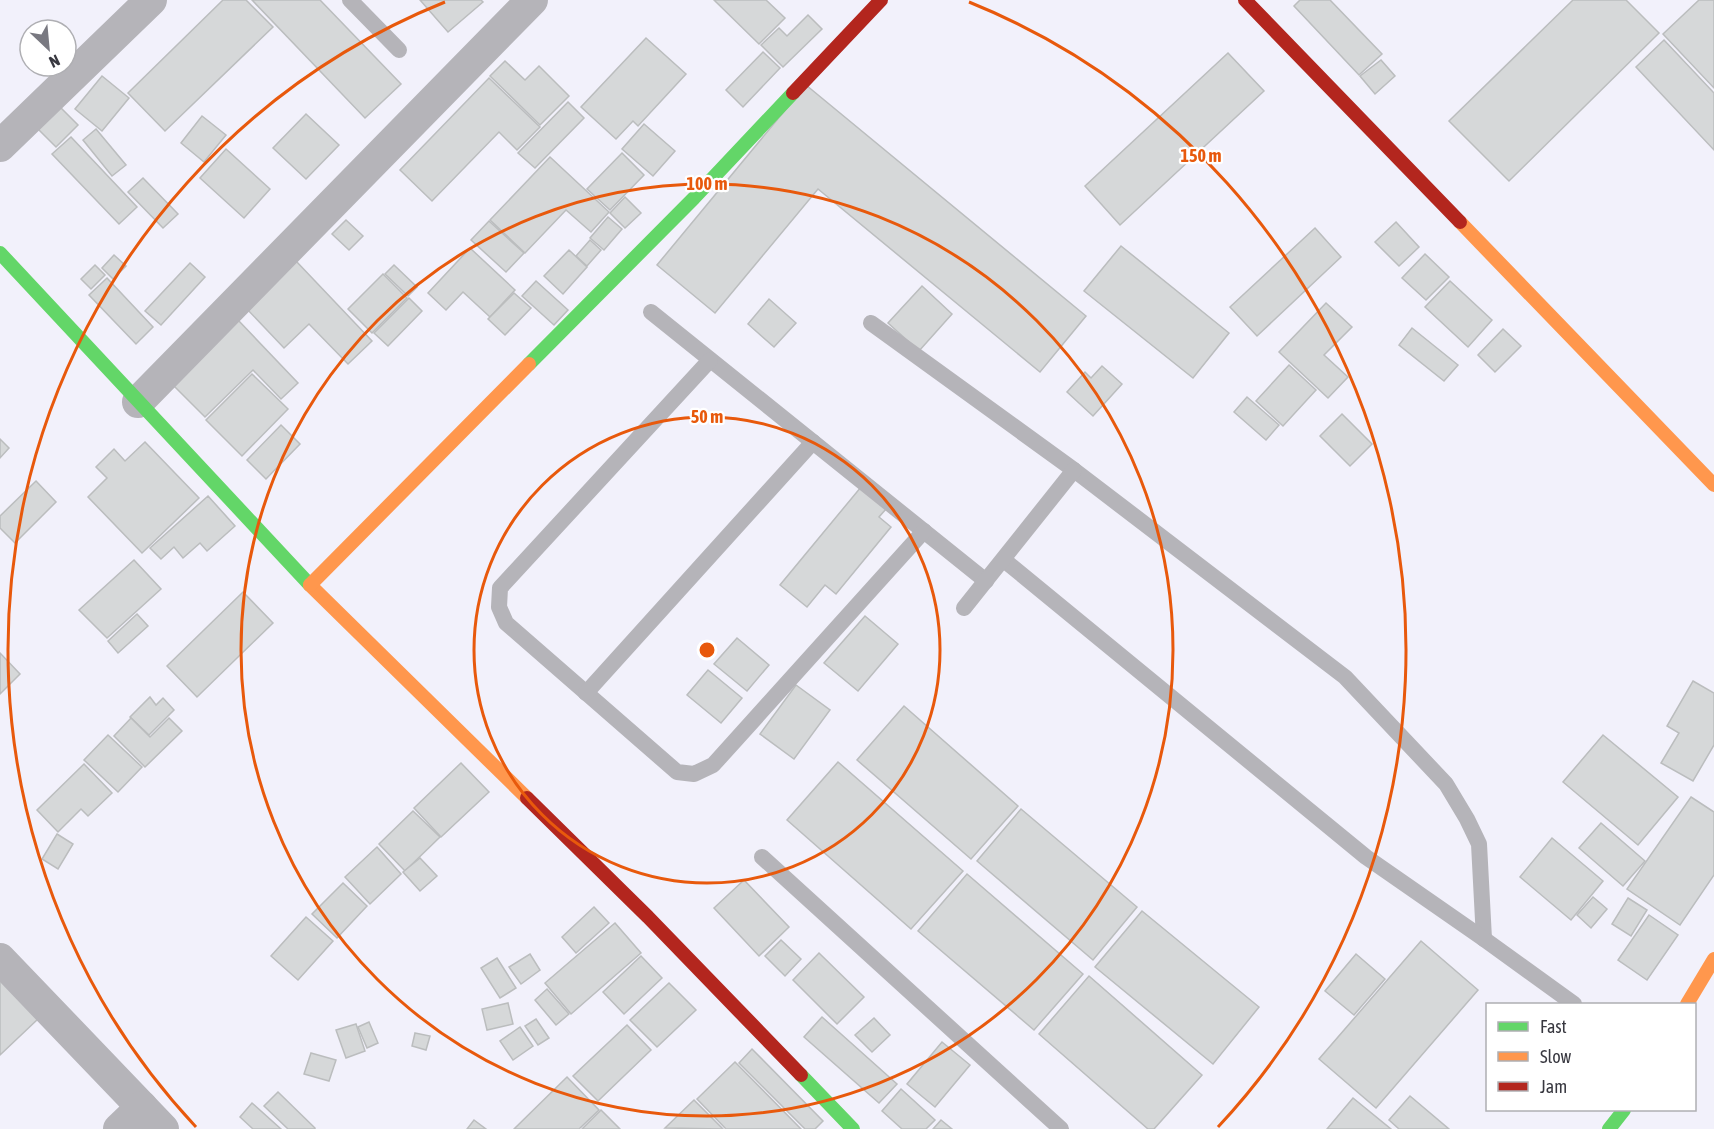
<svg xmlns="http://www.w3.org/2000/svg" width="1714" height="1129" viewBox="0 0 1714 1129" font-family="'Asap Condensed',sans-serif">
  <rect width="100%" height="100%" fill="#f2f1fb"/>
  <!-- building -->
  <g fill="#d6d8d9" stroke="#bbbdbe" stroke-width="1.5">
    <path d="M223,0H246L273,27L165,131L128,93Z"/>
    <path d="M252,0H320L401,84L365,118Z"/>
    <path d="M420,0H481L483,2L448,32Z"/>
    <path d="M714,0H766L785,18L759,44Z"/>
    <path d="M1300,0H1330L1382,54L1359,75L1294,6Z"/>
    <path d="M1573,0H1626L1659,33L1509,181L1449,121Z"/>
    <path d="M1699,0H1714V88L1663,34Z"/>
    <path d="M808,15L822,29L783,67L761,45L779,28L787,36Z"/>
    <path d="M646,38L686,74L638,126L633,121L616,139L581,107Z"/>
    <path d="M1664,40L1714,93V150L1636,67Z"/>
    <path d="M763,52L780,68L743,107L726,90Z"/>
    <path d="M1228,53L1264,91L1120,225L1085,186Z"/>
    <path d="M1381,60L1395,76L1375,94L1360,76Z"/>
    <path d="M505,61L525,80L539,66L569,96L540,125L490,76Z"/>
    <path d="M102,76L129,98L102,131L75,109Z"/>
    <path d="M489,78L540,127L517,150L499,132L432,201L400,170Z"/>
    <path d="M806,85L1086,316L1040,372L818,189L715,313L657,265Z"/>
    <path d="M568,102L584,118L535,168L518,153Z"/>
    <path d="M58,105L78,125L56,147L36,127Z"/>
    <path d="M306,114L339,145L306,179L273,148Z"/>
    <path d="M202,116L226,135L204,162L181,143Z"/>
    <path d="M644,124L675,151L653,176L622,149Z"/>
    <path d="M96,129L126,165L112,176L83,140Z"/>
    <path d="M71,137L137,207L119,224L52,154Z"/>
    <path d="M226,149L270,189L244,218L200,178Z"/>
    <path d="M622,153L644,175L610,210L587,189Z"/>
    <path d="M550,157L609,212L591,232L566,210L525,253L490,220Z"/>
    <path d="M143,178L178,214L163,228L128,192Z"/>
    <path d="M625,197L641,213L625,228L610,213Z"/>
    <path d="M608,217L622,229L604,250L590,238Z"/>
    <path d="M346,220L363,236L349,250L332,234Z"/>
    <path d="M489,221L524,253L506,272L471,240Z"/>
    <path d="M1396,222L1419,247L1399,266L1375,242Z"/>
    <path d="M1315,228L1341,257L1257,336L1230,307Z"/>
    <path d="M590,240L601,250L587,266L576,256Z"/>
    <path d="M1121,246L1229,333L1193,378L1084,291Z"/>
    <path d="M470,248L515,290L490,317L463,292L446,310L428,293Z"/>
    <path d="M569,250L587,267L563,294L544,276Z"/>
    <path d="M1425,254L1449,277L1426,300L1402,278Z"/>
    <path d="M114,255L126,266L113,279L102,268Z"/>
    <path d="M296,261L372,341L348,364L309,324L284,348L246,308Z"/>
    <path d="M190,263L205,277L161,325L145,311Z"/>
    <path d="M95,265L105,275L91,289L81,279Z"/>
    <path d="M394,265L417,287L408,296L385,274Z"/>
    <path d="M383,274L407,298L372,333L348,309Z"/>
    <path d="M107,278L153,327L136,344L89,295Z"/>
    <path d="M536,281L568,310L554,325L522,296Z"/>
    <path d="M1450,281L1492,320L1468,347L1425,307Z"/>
    <path d="M922,286L952,314L919,351L888,323Z"/>
    <path d="M514,293L531,308L505,335L488,319Z"/>
    <path d="M409,298L422,311L388,346L374,333Z"/>
    <path d="M769,299L796,323L774,347L748,324Z"/>
    <path d="M1326,303L1352,327L1324,355L1348,377L1328,398L1279,352Z"/>
    <path d="M238,320L298,383L281,399L253,370L205,417L172,384Z"/>
    <path d="M1412,328L1458,365L1444,381L1399,345Z"/>
    <path d="M1503,329L1521,346L1495,372L1478,355Z"/>
    <path d="M1289,365L1316,390L1283,426L1256,401Z"/>
    <path d="M1102,366L1122,384L1093,416L1067,392L1085,372L1091,378Z"/>
    <path d="M252,374L288,409L242,456L206,420Z"/>
    <path d="M1247,397L1279,425L1266,440L1234,412Z"/>
    <path d="M1342,414L1372,444L1350,466L1320,436Z"/>
    <path d="M281,425L300,444L266,479L247,460Z"/>
    <path d="M0,439L9,448L0,458Z"/>
    <path d="M145,442L199,498L142,553L88,497L107,478L96,467L114,449L125,461Z"/>
    <path d="M36,481L56,502L15,543L0,528V516Z"/>
    <path d="M861,487L886,509L879,517L891,527L836,594L825,585L807,607L780,585Z"/>
    <path d="M208,496L235,526L207,551L200,543L183,558L174,547L161,559L150,548Z"/>
    <path d="M134,560L161,589L107,638L79,610Z"/>
    <path d="M243,592L273,623L197,697L167,666Z"/>
    <path d="M137,614L148,626L118,653L108,641Z"/>
    <path d="M865,616L898,644L858,691L824,663Z"/>
    <path d="M737,638L769,665L747,691L714,664Z"/>
    <path d="M0,653L20,674L0,694Z"/>
    <path d="M708,670L742,698L721,723L687,695Z"/>
    <path d="M1693,681L1714,693V745L1693,781L1661,763L1679,733L1667,726Z"/>
    <path d="M796,685L830,710L794,759L760,734Z"/>
    <path d="M150,697L156,705L163,698L174,710L149,735L130,717Z"/>
    <path d="M904,706L1018,806L971,859L857,760Z"/>
    <path d="M131,718L150,737L169,718L182,731L145,767L114,736Z"/>
    <path d="M108,735L142,767L118,792L84,760Z"/>
    <path d="M1603,735L1678,797L1638,845L1563,782Z"/>
    <path d="M838,762L963,871L911,929L787,820Z"/>
    <path d="M461,763L489,792L441,837L414,808Z"/>
    <path d="M84,764L112,793L88,816L81,809L58,832L37,810Z"/>
    <path d="M1691,797L1714,812V875L1680,925L1627,889Z"/>
    <path d="M1021,809L1137,907L1093,960L977,861Z"/>
    <path d="M413,811L440,837L405,871L379,844Z"/>
    <path d="M1601,823L1645,861L1623,886L1579,848Z"/>
    <path d="M57,834L73,844L58,869L42,859Z"/>
    <path d="M1552,838L1603,881L1571,920L1520,877Z"/>
    <path d="M377,847L401,874L370,904L345,877Z"/>
    <path d="M420,858L437,876L420,891L403,872Z"/>
    <path d="M967,874L1083,974L1034,1030L918,931Z"/>
    <path d="M744,880L789,927L759,956L714,908Z"/>
    <path d="M343,883L367,906L337,938L312,914Z"/>
    <path d="M1593,897L1607,909L1591,928L1577,915Z"/>
    <path d="M1628,898L1647,910L1631,936L1612,924Z"/>
    <path d="M594,907L609,923L576,953L562,937Z"/>
    <path d="M1142,911L1259,1007L1213,1064L1095,967Z"/>
    <path d="M1649,915L1678,935L1647,980L1618,960Z"/>
    <path d="M306,917L333,941L298,980L271,956Z"/>
    <path d="M615,923L641,953L571,1014L545,983Z"/>
    <path d="M781,940L801,959L785,976L765,956Z"/>
    <path d="M1421,941L1478,990L1376,1108L1319,1059Z"/>
    <path d="M819,953L864,997L837,1024L793,980Z"/>
    <path d="M530,954L540,970L521,984L509,967Z"/>
    <path d="M1356,954L1385,979L1354,1015L1325,991Z"/>
    <path d="M641,956L662,978L624,1014L603,992Z"/>
    <path d="M497,958L516,988L500,998L481,968Z"/>
    <path d="M1089,976L1202,1075L1154,1129H1148L1039,1034Z"/>
    <path d="M0,979L38,1019L0,1055Z"/>
    <path d="M669,983L696,1010L657,1047L630,1020Z"/>
    <path d="M547,989L569,1014L556,1025L535,1000Z"/>
    <path d="M508,1003L513,1024L487,1030L482,1009Z"/>
    <path d="M822,1017L897,1084L879,1103L804,1037Z"/>
    <path d="M874,1018L890,1035L872,1052L855,1035Z"/>
    <path d="M536,1019L549,1038L538,1045L525,1026Z"/>
    <path d="M369,1022L378,1043L367,1048L358,1027Z"/>
    <path d="M356,1024L365,1051L346,1058L336,1030Z"/>
    <path d="M627,1025L651,1050L598,1101L573,1076Z"/>
    <path d="M520,1027L533,1046L513,1060L500,1041Z"/>
    <path d="M415,1033L430,1036L426,1050L412,1046Z"/>
    <path d="M942,1042L970,1065L935,1107L907,1084Z"/>
    <path d="M752,1049L823,1121L815,1129H805L739,1063Z"/>
    <path d="M311,1053L336,1060L329,1081L304,1074Z"/>
    <path d="M735,1062L801,1129H726L697,1099Z"/>
    <path d="M567,1077L599,1110L579,1129H514Z"/>
    <path d="M901,1089L935,1120L926,1129H902L882,1111Z"/>
    <path d="M278,1092L315,1128V1129H288L264,1106Z"/>
    <path d="M1410,1096L1449,1129H1399L1389,1120Z"/>
    <path d="M1353,1098L1391,1129H1327Z"/>
    <path d="M694,1100L723,1129L665,1128Z"/>
    <path d="M252,1103L281,1129H253L240,1117Z"/>
    <path d="M601,1110L620,1129H582Z"/>
    <path d="M474,1120L486,1129H467Z"/>
    <path d="M941,1120L952,1129H933Z"/>
  </g>
  <g fill="none" stroke-linecap="round" stroke-linejoin="round">
    <!-- lane -->
    <g stroke="#b5b4b9" stroke-width="16">
      <path d="M350,0L399,50"/>
      <path d="M651,312L986,581"/>
      <path d="M871,323L1074,470L1345,677L1446,784L1467,819L1479,844L1484,939"/>
      <path d="M710,360L500,588L499,607L506,623L677,772L694,774L713,765L924,531"/>
      <path d="M1004,560L1366,857L1484,939L1574,1004"/>
      <path d="M964,608L1074,470"/>
      <path d="M586,693L813,442"/>
      <path d="M762,857L1061,1129"/>
    </g>
    <!-- street -->
    <g stroke="#b5b4b9" stroke-width="32">
      <path d="M0,146L151,0"/>
      <path d="M138,402L532,0"/>
      <path d="M0,959L163,1129"/>
      <path d="M119,1129L142,1107"/>
    </g>
    <!-- fast -->
    <g stroke="#63d668" stroke-width="14">
      <path d="M0,253L310,585"/>
      <path d="M529,364L694,198L793,93"/>
      <path d="M801,1075L853,1129"/>
      <path d="M1609,1129L1624,1110"/>
    </g>
    <!-- slow -->
    <g stroke="#ff974d" stroke-width="14">
      <path d="M1460,222L1714,485"/>
      <path d="M310,585L527,798"/>
      <path d="M310,585L529,364"/>
      <path d="M1687,1004L1714,959"/>
    </g>
    <!-- jam -->
    <g stroke="#b3261e" stroke-width="14">
      <path d="M1245,0L1460,222"/>
      <path d="M793,93L881,0"/>
      <path d="M527,798L648,917L801,1075"/>
    </g>
  </g>
  <!-- distance rings -->
  <g fill="none" stroke="#e8590c" stroke-width="3">
    <circle cx="707" cy="650" r="233"/>
    <circle cx="707" cy="650" r="466"/>
    <path d="M196 1127A699 699 0 0 1 445 2M969 2A699 699 0 0 1 1218 1127"/>
  </g>
  <circle cx="707" cy="650" r="9" fill="#e8590c" stroke="#fff" stroke-width="3"/>
  <g font-size="18" text-anchor="middle" font-weight="bold" fill="#e8590c" stroke="#fff" stroke-width="4.5" stroke-linejoin="round" paint-order="stroke">
    <text x="1201" y="162">150 m</text>
    <text x="707" y="190">100 m</text>
    <text x="707" y="423">50 m</text>
  </g>
  <!-- legend -->
  <rect x="1486" y="1003" width="210" height="108" fill="#ffffff" stroke="#afafb3" stroke-width="1.5"/>
  <rect x="1498" y="1022" width="30" height="9" fill="#63d668" stroke="#afafb3" stroke-width="1.5"/>
  <text x="1540" y="1033" font-size="18" fill="#383840">Fast</text>
  <rect x="1498" y="1052" width="30" height="9" fill="#ff974d" stroke="#afafb3" stroke-width="1.5"/>
  <text x="1540" y="1063" font-size="18" fill="#383840">Slow</text>
  <rect x="1498" y="1082" width="30" height="9" fill="#b3261e" stroke="#afafb3" stroke-width="1.5"/>
  <text x="1540" y="1093" font-size="18" fill="#383840">Jam</text>
  <!-- north arrow -->
  <g transform="translate(48 48) rotate(154)"><circle r="28" fill="#ffffff" stroke="#afafb3" stroke-width="1.5"/>
  <path d="M0-4.5L10 22L0 15L-10 22Z" fill="#797981"/>
  <text y="-9" font-size="16" font-weight="bold" text-anchor="middle" fill="#383840">N</text>
  </g>
</svg>
